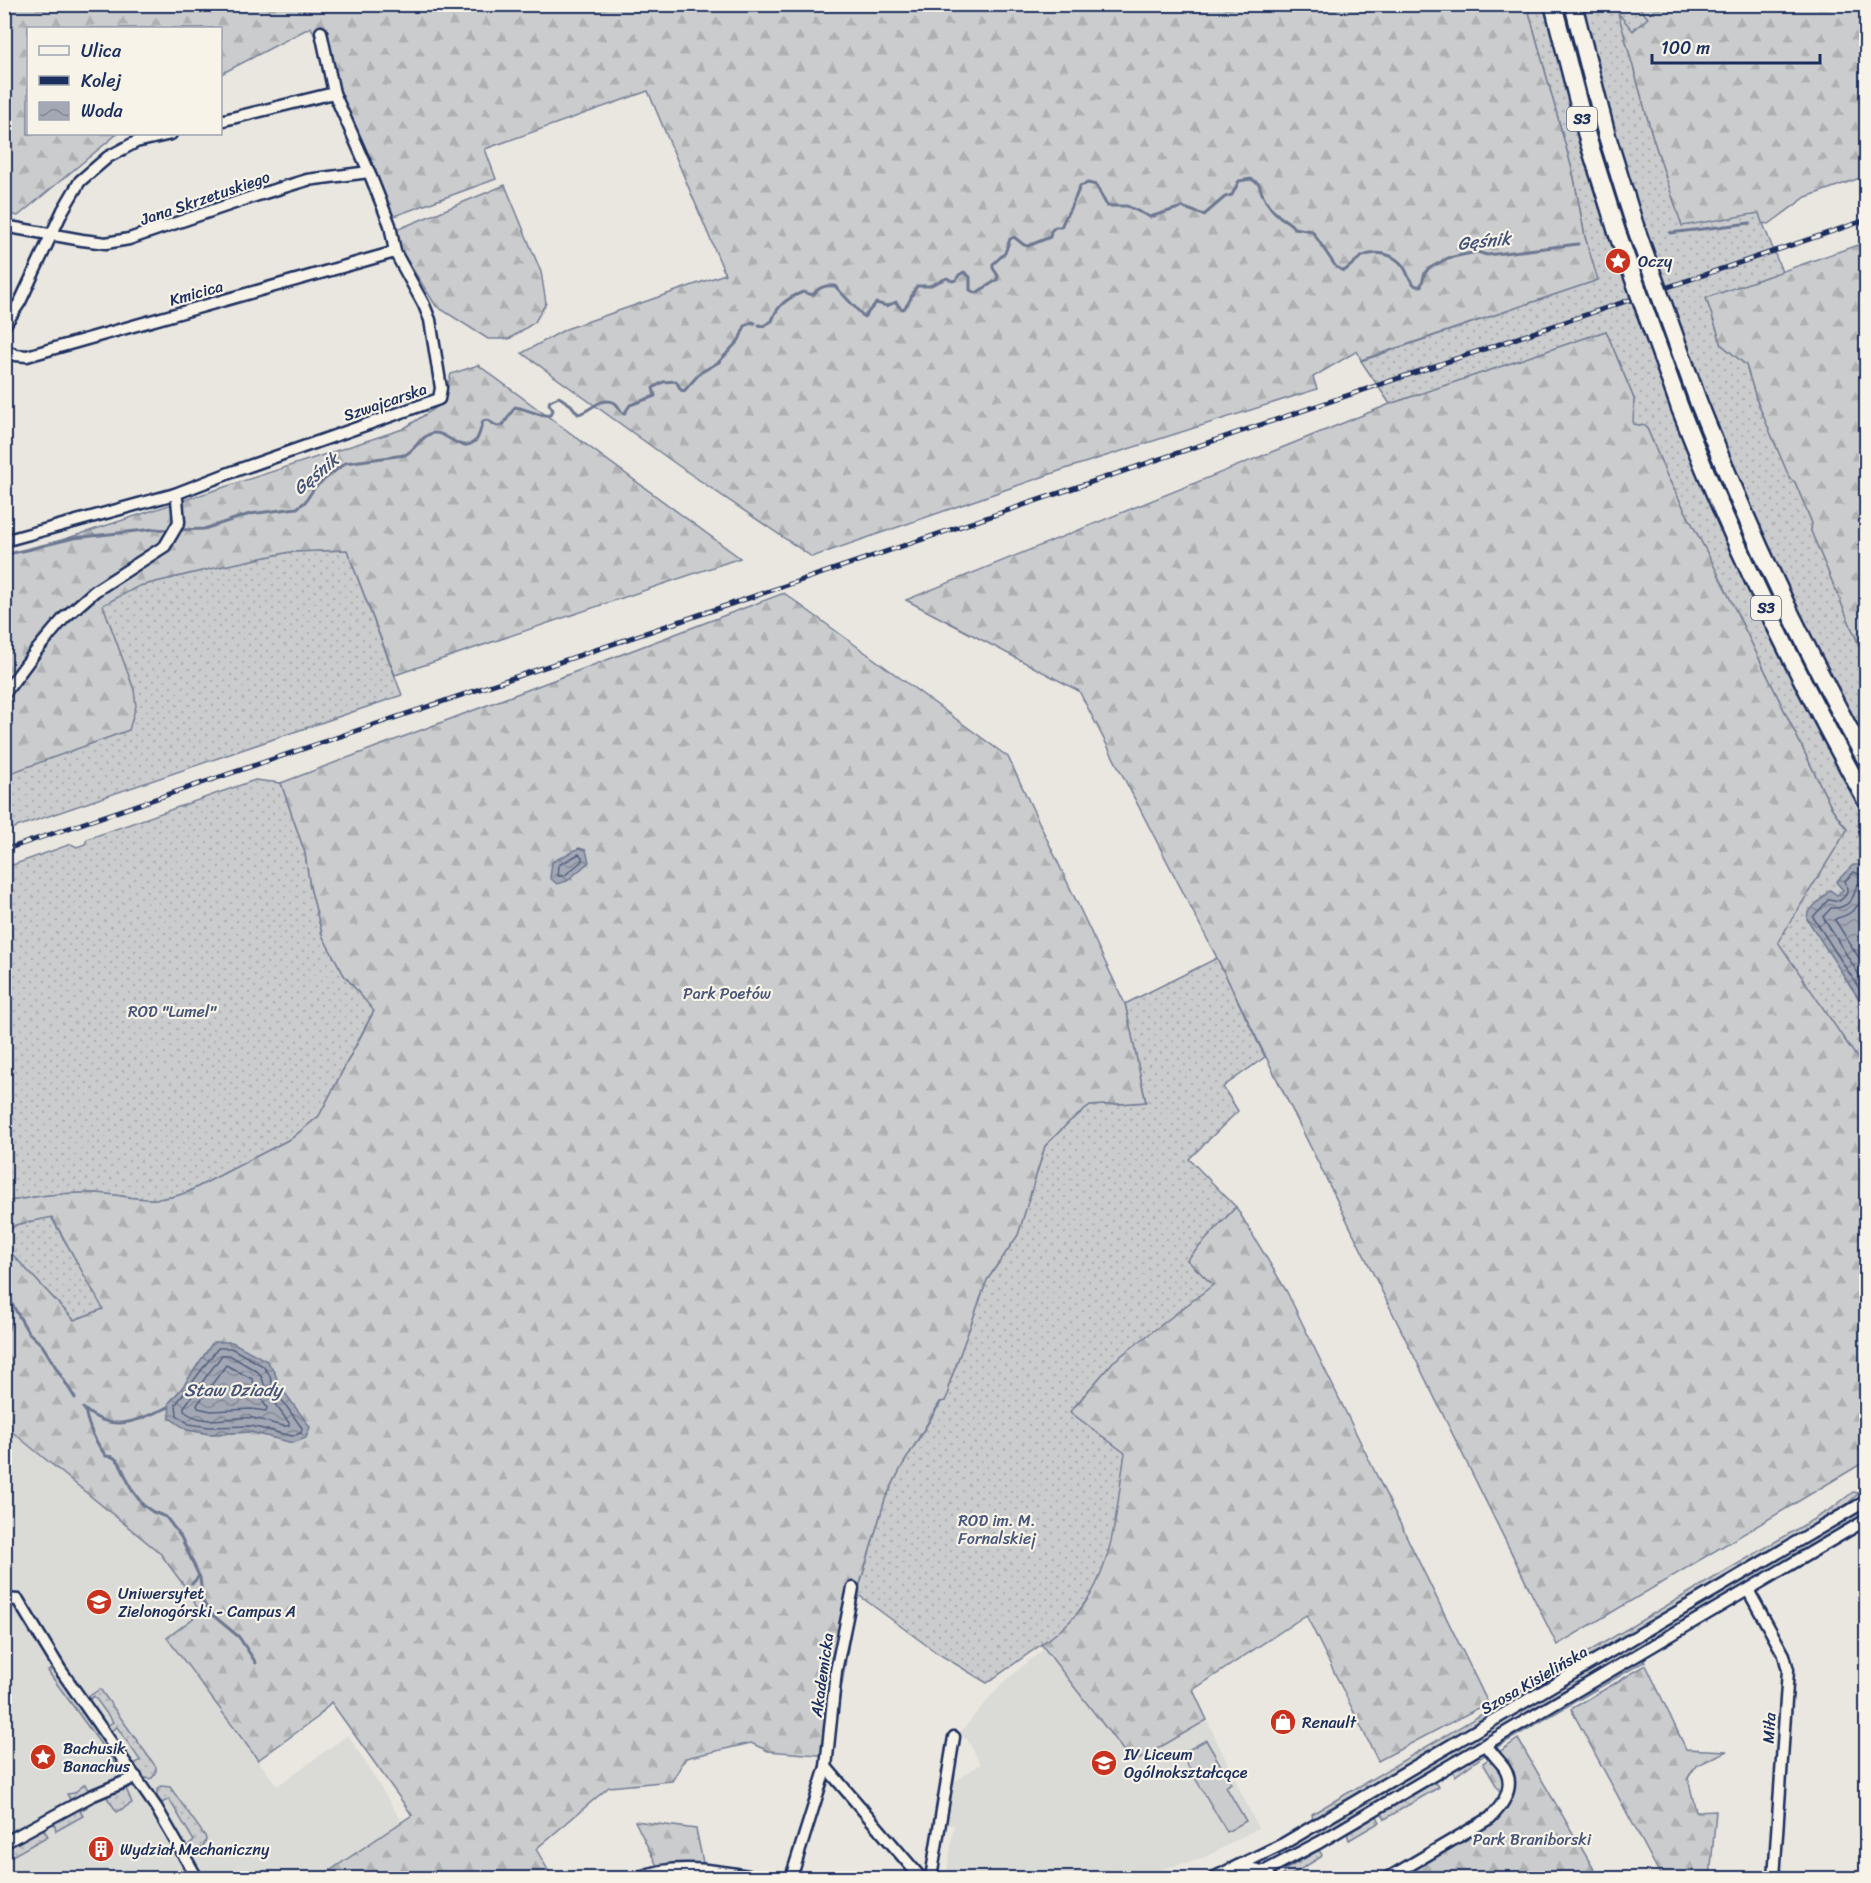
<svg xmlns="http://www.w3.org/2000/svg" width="1871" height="1883" viewBox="0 0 1871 1883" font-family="Sriracha,sans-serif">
  <defs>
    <pattern id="grass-dots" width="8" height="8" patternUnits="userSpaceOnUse" patternTransform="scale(1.5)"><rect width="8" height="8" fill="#cbcccd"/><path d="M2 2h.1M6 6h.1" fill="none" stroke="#aeb0b2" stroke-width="1.8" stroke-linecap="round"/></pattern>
    <pattern id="forest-firs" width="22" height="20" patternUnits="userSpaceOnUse" patternTransform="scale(1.5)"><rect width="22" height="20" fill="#cbcccd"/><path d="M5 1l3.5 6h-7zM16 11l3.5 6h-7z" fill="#aeb0b2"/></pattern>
    <pattern id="water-waves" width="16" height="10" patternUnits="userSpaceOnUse" patternTransform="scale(1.5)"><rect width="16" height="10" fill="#a3a8b4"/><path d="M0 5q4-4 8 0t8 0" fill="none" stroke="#848996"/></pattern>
  </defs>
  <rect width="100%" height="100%" fill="#eae7e0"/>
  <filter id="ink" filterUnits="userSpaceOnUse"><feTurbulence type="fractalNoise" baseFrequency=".0167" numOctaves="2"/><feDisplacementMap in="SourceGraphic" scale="12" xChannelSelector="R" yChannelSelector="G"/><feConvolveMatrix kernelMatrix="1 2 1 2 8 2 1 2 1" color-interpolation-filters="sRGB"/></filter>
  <g filter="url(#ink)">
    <!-- built -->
    <g fill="#dadad6">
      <path d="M4,1317L188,1591L200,1613L167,1638L277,1786L348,1735L411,1836L353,1878H5Z"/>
      <path d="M1044,1649L1133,1762L1207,1720L1258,1828L1206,1857L1130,1878H946L954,1825L946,1824L950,1792L954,1782L981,1764L967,1739L959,1734L1001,1684Z"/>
    </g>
    <!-- grass -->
    <g fill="url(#grass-dots)" stroke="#737e96" stroke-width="1.5">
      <path d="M1527,5H1637L1648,18L1632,31L1619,15L1653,138L1682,225L1759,213L1782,272L1706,298L1722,345L1746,365L1757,401L1790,478L1795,482L1812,523L1811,531L1866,662V1071L1777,942L1847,829L1831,807L1717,572L1667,476L1646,426L1632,424L1634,399L1606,331L1390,404L1361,361L1597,280L1585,237L1573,173Z"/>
      <path d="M347,550L402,695L5,831L4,775L129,730L134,690L102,605L139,586L214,568L290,552Z"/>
      <path d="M255,780L281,783L305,853L310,887L323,937L344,975L374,1010L319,1116L292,1138L188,1192C149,1207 130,1194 92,1193C62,1192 34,1197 5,1202L4,868L71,844L77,847L85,844L87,839Z"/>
      <path d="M1217,958L1265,1057L1223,1087L1238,1111L1189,1159L1236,1207L1187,1260L1214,1285L1113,1362L1070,1412L1125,1453L1116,1524L1108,1558L1094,1590L1069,1625L987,1683L937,1653L857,1594L885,1499L902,1466L941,1402L949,1392L948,1387L987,1280L1018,1235L1045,1146L1070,1121L1090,1106L1146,1102C1138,1069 1133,1037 1125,1004Z"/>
      <path d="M51,1217L104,1309L74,1320L11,1253L5,1235L15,1225Z"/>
      <path d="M1853,1492L1859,1493L1845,1506L1831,1515L1313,1820L1312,1814L1831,1509Z"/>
      <path d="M1866,1507V1513L1321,1835L1319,1829L1325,1826Z"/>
      <path d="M1643,1659L1645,1661L1497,1747L1498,1744Z"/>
      <path d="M52,1668L122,1768H118L52,1677L48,1671Z"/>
      <path d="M100,1689L156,1767V1773L152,1778C143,1781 138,1772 134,1765L140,1760L117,1727L109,1732L107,1726L113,1722L94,1696L90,1699L88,1697Z"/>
      <path d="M1481,1754H1486L1455,1776L1453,1771Z"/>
      <path d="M1434,1782L1439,1787L1385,1819L1382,1813Z"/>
      <path d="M85,1784L89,1792L71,1801L67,1794L74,1793Z"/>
      <path d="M125,1786L132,1803L117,1812L106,1796L88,1804L87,1802Z"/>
      <path d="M161,1786L170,1787L205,1836L206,1839L203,1847L193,1852L188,1849V1846L194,1841L169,1799L162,1803L157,1797V1790Z"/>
      <path d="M85,1804L87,1807L80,1811L83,1816L56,1831L54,1820Z"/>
      <path d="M1377,1816L1380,1822L1349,1840L1347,1833Z"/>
      <path d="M38,1829L44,1830L48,1836L5,1860V1848Z"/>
      <path d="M1319,1850L1322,1855L1321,1857L1286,1878H1282L1285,1870Z"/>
    </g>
    <!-- forest -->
    <g fill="url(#forest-firs)" stroke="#737e96" stroke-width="1.5" fill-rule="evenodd">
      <path d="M4,5H1527L1573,173L1585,237L1598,280L1361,360L1357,351L1313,377L1317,389L1062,470L812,557L683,469L522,353L566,329L725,274L648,91L485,149L496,179L386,219L311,27L221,74L220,28H28V134H117L18,216L5,213Z"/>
      <path d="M1637,5H1866V176L1806,197L1769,224L1762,223L1759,213L1682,226L1653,138L1618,13L1633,31L1648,18Z"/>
      <path d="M505,185L541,272L546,303L535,322L509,339H488L436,306L403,254L396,230Z"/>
      <path d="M1866,242V662L1811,531L1812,523L1795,482L1790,479L1757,401L1746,365L1722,345L1706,298Z"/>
      <path d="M1606,331L1634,399L1633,424L1646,426L1667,476L1717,572L1831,807L1847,830L1778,942L1866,1071V1461L1557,1645L1217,958L1079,691L906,600L1390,404Z"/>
      <path d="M478,365L740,558L395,675L347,550L290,552L214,568L139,586L103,605L134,690L136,706L129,730L5,775V555L31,550L403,429L443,403L451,374Z"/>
      <path d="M784,593L1008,757L1125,1004C1133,1037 1138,1069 1146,1102L1090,1106L1070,1121L1045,1146L1018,1235L987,1280L948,1387L949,1392L945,1401L940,1402L902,1466L885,1499L857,1594L830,1756L768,1751L751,1743L686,1758L672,1781L609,1787L536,1849L552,1877L551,1878H319L412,1815L331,1702L318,1717L258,1760L167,1638L200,1613L188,1591L160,1553L5,1426V1331L11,1325L5,1317V1202C34,1197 62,1192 92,1193C130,1194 149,1207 188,1192L292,1138L319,1116L374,1011L344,975L323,937L310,887L305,853L281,783ZM52,1217L103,1309L74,1320L11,1253L5,1235L15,1225ZM274,1371L279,1385L309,1427L293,1443L251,1432L209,1434L169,1403L182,1388Z"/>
      <path d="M1236,1207L1287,1292L1488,1703L1378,1761L1306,1615L1193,1690L1207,1720L1133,1763L1041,1644C1114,1599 1113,1529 1125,1453L1070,1412L1113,1362L1213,1285L1187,1260Z"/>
      <path d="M1646,1665L1686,1749L1727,1751L1696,1766L1688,1778L1696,1812L1716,1811L1710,1878H1662L1571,1709Z"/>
      <path d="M1518,1739L1599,1878H1420L1415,1870L1509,1807L1483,1763Z"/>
      <path d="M635,1821L696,1829L705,1872L661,1874Z"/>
    </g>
    <!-- pitch -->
    <path fill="#cbcccd" stroke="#737e96" stroke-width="1.5" d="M1206,1740L1231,1783L1226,1787L1246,1821L1227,1832L1181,1754Z"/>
    <!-- water -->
    <g fill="url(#water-waves)" stroke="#6d7892" stroke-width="1.5">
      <path d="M579,848L586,850L589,862L567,881L557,884L550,878L552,862Z"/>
      <path d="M1853,865H1861L1866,875V1010L1807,919L1808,912L1830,890L1837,895L1843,890L1836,882Z"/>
      <path d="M213,1342H232L267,1361L274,1371L279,1385L310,1427L306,1438L293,1443L251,1432L209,1434L187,1430L170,1418L169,1403L182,1388Z"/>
    </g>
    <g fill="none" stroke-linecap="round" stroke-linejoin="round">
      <!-- shore -->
      <g stroke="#515f80" stroke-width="1.5">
        <path d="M579,854L582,857V861L564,876H558L559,865Z"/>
        <path d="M1866,877L1854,872L1845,881C1848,890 1849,895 1839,901L1829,899L1813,917L1866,999"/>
        <path d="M1866,885L1857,884C1854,899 1848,909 1831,908L1823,917L1866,986"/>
        <path d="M1866,894C1858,905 1853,915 1837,918L1835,920L1866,969"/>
        <path d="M218,1348H231L263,1366L269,1374L274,1389L302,1428L301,1433L292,1436L251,1426L209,1427L189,1424L177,1415L176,1404Z"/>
        <path d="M222,1355H229L258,1372L262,1378L267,1393L289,1423V1426C277,1427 264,1419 252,1418C229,1416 204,1427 184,1411V1407Z"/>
        <path d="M226,1365L252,1379L259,1395L267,1408L266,1411L251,1409L211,1411L198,1408L197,1405Z"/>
      </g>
      <!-- stream -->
      <g stroke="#6d7892" stroke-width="3">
        <path d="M1670,233L1750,223"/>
        <path d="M759,325L763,326L772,321C777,305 788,298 803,292L813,295C819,287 825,285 835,286L864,317L876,303L887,306L896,302L899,307L903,309C911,304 911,293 917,286H929L947,278L952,281L956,280L959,275L964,272L970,277V290L976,293L997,280L998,276L993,268V264L1005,253L1010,239L1014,237L1024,245L1028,246L1050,237L1051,231L1055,227H1061C1067,213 1075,201 1080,186L1088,183L1096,185L1107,206H1127L1150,217L1182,207L1204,215L1225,197L1232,195L1239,181L1251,179L1259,184C1262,197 1268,207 1279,216C1285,221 1289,221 1294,228L1312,231L1336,267L1344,271C1350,267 1357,259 1363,256C1377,250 1394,254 1403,266C1409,274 1407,279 1416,286H1421L1425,273L1428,269L1448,258L1477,252L1487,255L1578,244"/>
        <path d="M177,530L204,529L250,514L297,508L305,502L315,487L345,463L405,455C415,450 420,438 430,434C446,427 460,458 477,439C480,434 481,427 483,421L487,420L497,426L503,425L515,407C526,408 538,417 550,415L553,410L549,404L550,401L559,397L571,405L578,414C590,412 601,395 615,403C619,406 620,411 624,414L630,405L655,396L653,388L663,382L676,381L681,390L684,391L700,373L719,362L739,340L745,326L752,322L755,323"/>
        <path d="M4,555L74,538L154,529L170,530"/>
        <path d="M4,1290L28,1332L42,1345L75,1398"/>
        <path d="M83,1408C113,1435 137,1420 169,1407"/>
        <path d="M85,1410C89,1429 95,1441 106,1456L113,1457L119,1462L132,1490L143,1505L153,1512L166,1517L181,1537L200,1578L203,1601L209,1612L239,1637L256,1663"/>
        <path d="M192,1584L199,1576"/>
      </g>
      <!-- minor casing -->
      <g stroke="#1b2f5e" stroke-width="15">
        <g id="minor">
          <path d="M220,121L334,93"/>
          <path d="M4,226L82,240L106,243L129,239L258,195L307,180L369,172"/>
          <path d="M4,326L20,302L63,210L80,181L108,157L136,142L171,134"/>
          <path d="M4,349L15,355L27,356L395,252"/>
          <path d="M4,541L175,494L232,472L439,399L441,388L430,320L424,305L395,252L390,225L369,172L334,93L321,32"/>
          <path d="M4,694L36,651L64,618L95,591L165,546L179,522L177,499L175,494"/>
          <path d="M1748,1590L1784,1655L1788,1670L1774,1878"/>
          <path d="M4,1599L18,1600L60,1669L156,1807L197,1878"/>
          <path d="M826,1767L836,1671L853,1588"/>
          <path d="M4,1843L91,1796L136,1777"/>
          <path d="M1238,1866L1267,1872L1271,1878"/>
          <path d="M638,1878C675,1862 720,1871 759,1878"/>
          <path d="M791,1878L826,1767L921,1878"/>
          <path d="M931,1878L954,1737"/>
          <path d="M1213,1878L1283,1844L1866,1501"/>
          <path d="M1252,1878L1320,1842L1866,1520"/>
          <path d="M1388,1878L1490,1818C1504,1804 1516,1786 1504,1767C1498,1759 1491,1753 1486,1744"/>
        </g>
      </g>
      <!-- highway casing -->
      <g stroke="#1b2f5e" stroke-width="21">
        <g id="highway">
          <path d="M1553,4L1588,140L1617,232"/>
          <path d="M1573,4L1607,136L1635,226"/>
          <path d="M1698,401C1746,524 1802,644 1866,760"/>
          <path d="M1680,408C1733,545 1795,672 1866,800"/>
        </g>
      </g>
      <!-- minor -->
      <use href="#minor" stroke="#f7f3e8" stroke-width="10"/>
      <!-- highway -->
      <use href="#highway" stroke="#f7f3e8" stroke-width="16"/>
      <!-- rail casing -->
      <g stroke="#1b2f5e" stroke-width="5">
        <path id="rail" d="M4,850L1866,220"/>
      </g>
      <!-- rail -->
      <use href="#rail" stroke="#f7f3e8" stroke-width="3" stroke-dasharray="9" stroke-linecap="butt"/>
      <!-- highway-bridge casing -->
      <g stroke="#1b2f5e" stroke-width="21" stroke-linecap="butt">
        <g id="highway-bridge">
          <path d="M1635,226L1698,401"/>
          <path d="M1617,232L1680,408"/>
        </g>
      </g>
      <!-- highway-bridge -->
      <use href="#highway-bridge" stroke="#f7f3e8" stroke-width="16"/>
    </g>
  </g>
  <!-- icons -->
  <defs>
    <g id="sight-disc" transform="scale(1.35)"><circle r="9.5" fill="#c8321e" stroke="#f7f3e8"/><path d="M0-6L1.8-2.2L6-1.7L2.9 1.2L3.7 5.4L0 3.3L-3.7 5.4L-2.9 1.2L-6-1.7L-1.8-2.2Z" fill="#fff"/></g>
    <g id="university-disc" transform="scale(1.35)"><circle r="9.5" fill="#c8321e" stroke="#f7f3e8"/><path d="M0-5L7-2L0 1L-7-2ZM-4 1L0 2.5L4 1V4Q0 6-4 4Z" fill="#fff"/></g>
    <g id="shop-disc" transform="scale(1.35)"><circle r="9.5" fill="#c8321e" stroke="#f7f3e8"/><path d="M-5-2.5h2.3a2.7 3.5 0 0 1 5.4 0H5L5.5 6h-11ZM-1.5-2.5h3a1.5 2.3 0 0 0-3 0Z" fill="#fff"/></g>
    <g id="school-disc" transform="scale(1.35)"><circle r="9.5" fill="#c8321e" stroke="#f7f3e8"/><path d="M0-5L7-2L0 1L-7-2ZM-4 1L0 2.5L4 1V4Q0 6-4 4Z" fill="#fff"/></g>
    <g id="building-disc" transform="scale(1.35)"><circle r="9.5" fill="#c8321e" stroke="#f7f3e8"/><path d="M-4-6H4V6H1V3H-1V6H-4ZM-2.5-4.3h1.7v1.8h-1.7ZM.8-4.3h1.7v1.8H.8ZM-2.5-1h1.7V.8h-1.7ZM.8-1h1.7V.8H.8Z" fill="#fff"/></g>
  </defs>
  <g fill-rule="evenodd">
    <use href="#sight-disc" x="1618" y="261"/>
    <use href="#university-disc" x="99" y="1602"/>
    <use href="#shop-disc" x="1283" y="1722"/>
    <use href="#sight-disc" x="43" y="1757"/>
    <use href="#school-disc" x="1104" y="1763"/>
    <use href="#building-disc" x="101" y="1849"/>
  </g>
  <g text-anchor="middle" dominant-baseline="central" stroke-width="4.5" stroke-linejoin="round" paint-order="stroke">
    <!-- shield labels -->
    <g fill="#f7f3e8" stroke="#5d6a87" stroke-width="1.5">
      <rect x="1567" y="107" width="30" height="24" rx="4.5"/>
      <rect x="1751" y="596" width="30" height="24" rx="4.5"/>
    </g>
    <g font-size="15" font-weight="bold" fill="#1b2f5e">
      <text x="1582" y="119">S3</text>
      <text x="1766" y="608">S3</text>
    </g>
    <!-- street labels -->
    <g font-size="16" fill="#1b2f5e" stroke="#f7f3e8">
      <text transform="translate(205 198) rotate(-19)">Jana Skrzetuskiego</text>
      <text transform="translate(196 293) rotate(-16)">Kmicica</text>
      <text transform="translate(385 402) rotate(-19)">Szwajcarska</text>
      <text transform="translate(822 1675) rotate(-82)">Akademicka</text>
      <text transform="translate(1534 1680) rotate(-30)">Szosa Kisielińska</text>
      <text transform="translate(1769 1728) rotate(-86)">Miła</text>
    </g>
    <!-- poi labels -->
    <g font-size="16" fill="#1b2f5e" stroke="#f7f3e8" text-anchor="start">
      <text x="1638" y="261">Oczy</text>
      <text x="118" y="1593">Uniwersytet<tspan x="118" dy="18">Zielonogórski - Campus A</tspan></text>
      <text x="1302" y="1722">Renault</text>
      <text x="63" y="1748">Bachusik<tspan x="63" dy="18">Banachus</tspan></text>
      <text x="1124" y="1754">IV Liceum<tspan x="1124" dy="18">Ogólnokształcące</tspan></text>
      <text x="120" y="1849">Wydział Mechaniczny</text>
    </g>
    <!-- park labels -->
    <g font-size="16" fill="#47567a" stroke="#f7f3e8">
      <text x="727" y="993">Park Poetów</text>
      <text x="172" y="1011">ROD "Lumel"</text>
      <text x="997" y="1520">ROD im. M.<tspan x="997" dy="18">Fornalskiej</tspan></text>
      <text x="1532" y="1839">Park Braniborski</text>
    </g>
    <!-- water labels -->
    <g font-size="18" font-style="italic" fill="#445378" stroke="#f7f3e8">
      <text transform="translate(1484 241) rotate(-6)">Gęśnik</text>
      <text transform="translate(316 474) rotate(-40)">Gęśnik</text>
      <text x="233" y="1390">Staw Dziady</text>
    </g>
  </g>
  <!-- margin -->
  <rect width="1871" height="1883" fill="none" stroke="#f7f3e8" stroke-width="24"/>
  <rect x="12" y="12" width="1847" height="1859" fill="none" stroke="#1b2f5e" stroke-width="2" filter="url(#ink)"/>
  <!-- legend -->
  <rect x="27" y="27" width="195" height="108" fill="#f7f3e8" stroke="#9fa5b1" stroke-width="1.5"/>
  <rect x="39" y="46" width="30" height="9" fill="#f7f3e8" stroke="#9fa5b1" stroke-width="1.5"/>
  <text x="81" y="57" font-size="18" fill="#1b2f5e">Ulica</text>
  <rect x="39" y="76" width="30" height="9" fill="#1b2f5e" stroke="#9fa5b1" stroke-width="1.5"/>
  <text x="81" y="87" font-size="18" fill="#1b2f5e">Kolej</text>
  <rect x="39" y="102" width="30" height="18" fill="url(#water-waves)" stroke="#9fa5b1" stroke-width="1.5"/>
  <text x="81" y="117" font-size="18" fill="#1b2f5e">Woda</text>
  <!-- scale -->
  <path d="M1652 54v9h168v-9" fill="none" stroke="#1b2f5e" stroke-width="3"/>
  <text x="1661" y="54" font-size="18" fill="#1b2f5e" stroke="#f7f3e8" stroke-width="4.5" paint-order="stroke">100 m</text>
</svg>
